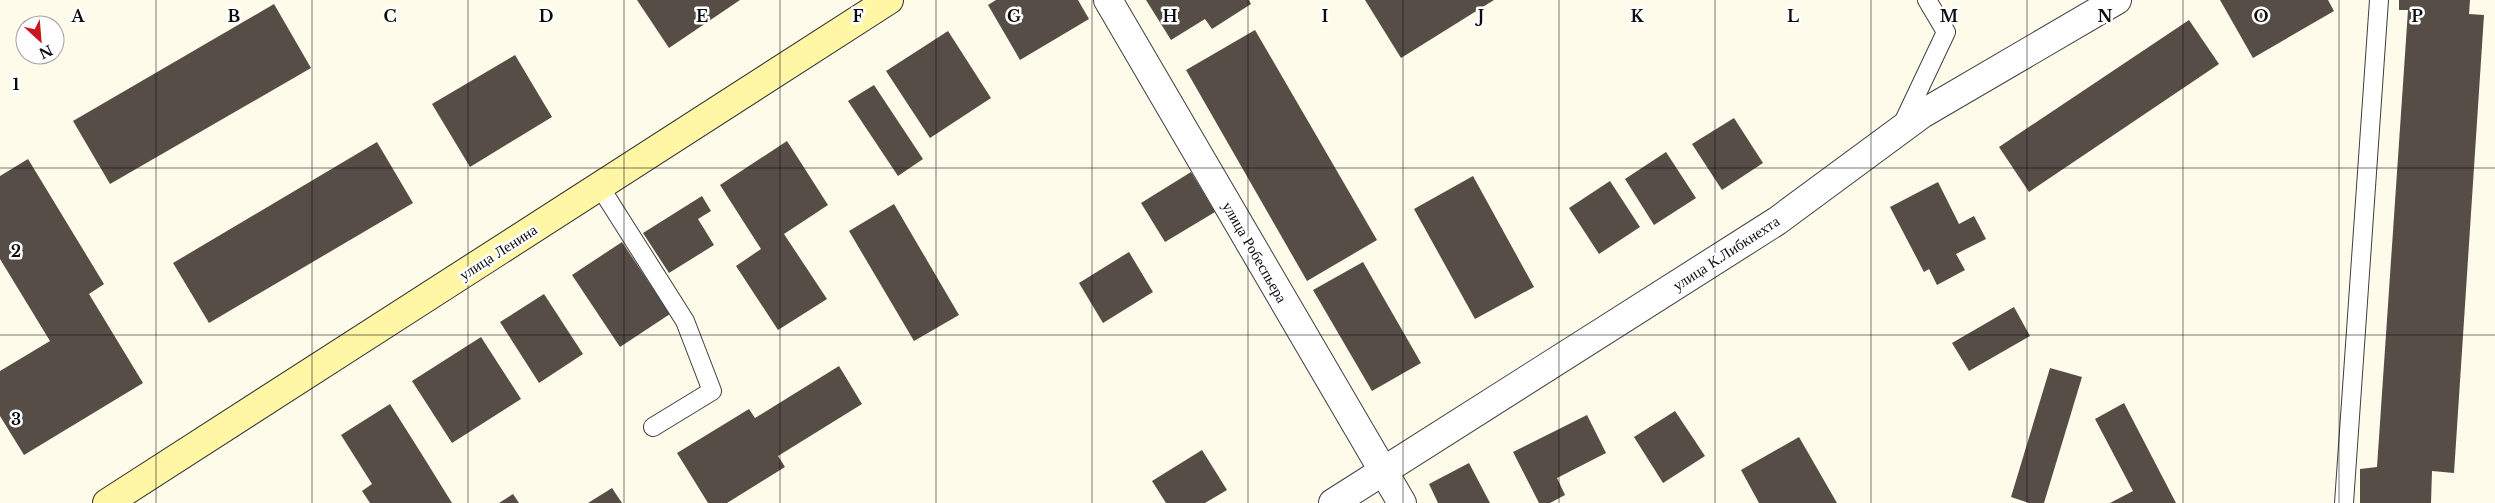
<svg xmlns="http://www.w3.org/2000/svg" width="2495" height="503" viewBox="0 0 2495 503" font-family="'Libre Baskerville',serif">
  <rect width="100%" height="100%" fill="#fffbeb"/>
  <!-- building -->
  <g fill="#564d47">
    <path d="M637,0H740L669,48Z"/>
    <path d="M996,0H1078L1089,19L1020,60L988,5Z"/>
    <path d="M1146,0H1249L1251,4L1212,29L1205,19L1171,40Z"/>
    <path d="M1365,0H1494L1401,58Z"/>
    <path d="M2220,0H2328L2334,11L2253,58Z"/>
    <path d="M2399,0H2470L2469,14L2484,15L2454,473L2432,471L2431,503H2360V469L2377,467L2408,10H2399Z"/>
    <path d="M274,4L311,68L110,184L73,121Z"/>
    <path d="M2189,20L2219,64L2029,192L1999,147Z"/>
    <path d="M1255,30L1377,240L1307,281L1186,70Z"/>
    <path d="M948,31L991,98L930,138L886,71Z"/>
    <path d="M515,55L552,117L470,167L432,104Z"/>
    <path d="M874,85L923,159L898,176L848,101Z"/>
    <path d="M1734,118L1763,163L1722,190L1692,144Z"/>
    <path d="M787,141L828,205L784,234L827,299L778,330L736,266L761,249L720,185Z"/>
    <path d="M377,142L413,203L209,323L173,263Z"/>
    <path d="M1666,152L1696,198L1654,225L1625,179Z"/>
    <path d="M28,159L104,284L89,294L143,383L24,455L0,416V371L50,341L0,259V176Z"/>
    <path d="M1191,172L1215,212L1165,242L1141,203Z"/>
    <path d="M1473,176L1534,287L1475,319L1414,209Z"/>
    <path d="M1610,181L1640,227L1599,254L1569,208Z"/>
    <path d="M1938,182L1959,224L1974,216L1986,239L1956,254L1965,270L1937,285L1929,269L1924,272L1890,207Z"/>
    <path d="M702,196L711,211L698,219L714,245L669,273L643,233Z"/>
    <path d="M894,204L959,315L914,341L849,231Z"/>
    <path d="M622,242L670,314L620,347L572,275Z"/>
    <path d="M1129,252L1153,292L1103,323L1079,283Z"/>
    <path d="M1363,262L1421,363L1372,391L1313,290Z"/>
    <path d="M544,294L583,354L539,383L500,322Z"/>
    <path d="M2014,307L2030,336L1969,371L1952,343Z"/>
    <path d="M481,337L521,399L452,443L412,381Z"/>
    <path d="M839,366L862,404L778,456L785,467L727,503H708L677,453L749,409L755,418Z"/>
    <path d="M2050,368L2082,377L2044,503H2029L2011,497Z"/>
    <path d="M2124,403L2176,503H2110L2133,491L2095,419Z"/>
    <path d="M390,404L421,453L452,503H370L362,491L372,484L341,435Z"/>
    <path d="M1675,411L1705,456L1663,483L1634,437Z"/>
    <path d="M1587,415L1606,453L1557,478L1565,495L1550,503H1539L1513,452Z"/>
    <path d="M1799,437L1837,503H1759L1741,470Z"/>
    <path d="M1202,450L1227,490L1205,503H1166L1152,481Z"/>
    <path d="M1469,463L1490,503H1438L1429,484Z"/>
    <path d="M612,488L622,503H588Z"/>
    <path d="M513,494L519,503H499Z"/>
  </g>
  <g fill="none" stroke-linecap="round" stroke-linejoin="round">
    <!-- lane casing -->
    <g stroke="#3f3f3f" stroke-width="20">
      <g id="lane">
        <path d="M1902,125L1946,32L1927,0"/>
        <path d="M600,187L685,321L712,391L653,427"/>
        <path d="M2344,503L2379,0"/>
      </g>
    </g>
    <!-- street casing -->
    <g stroke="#3f3f3f" stroke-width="30">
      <g id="street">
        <path d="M1108,0L1402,503"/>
        <path d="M1333,503L1777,221L1922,114L2117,0"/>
      </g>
    </g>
    <!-- secondary casing -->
    <g stroke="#2e2e2e" stroke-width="30">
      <path id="secondary" d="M107,503L889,0"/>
    </g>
    <!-- lane -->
    <use href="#lane" stroke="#fff" stroke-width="18"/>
    <!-- street -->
    <use href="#street" stroke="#fff" stroke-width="28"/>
    <!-- secondary -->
    <use href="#secondary" stroke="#fff6a6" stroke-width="28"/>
  </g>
  <!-- grid -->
  <path fill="none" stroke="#0c0c0c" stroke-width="1" stroke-opacity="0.55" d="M156,0V503M312,0V503M468,0V503M624,0V503M780,0V503M936,0V503M1092,0V503M1248,0V503M1403,0V503M1559,0V503M1715,0V503M1871,0V503M2027,0V503M2183,0V503M2339,0V503M0,168H2495M0,335H2495"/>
  <g text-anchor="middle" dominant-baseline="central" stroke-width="5" stroke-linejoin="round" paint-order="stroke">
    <!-- street labels -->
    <g font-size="15" fill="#0c0c0c" stroke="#fff">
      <text transform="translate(498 252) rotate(-33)">улица Ленина</text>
      <text transform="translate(1255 252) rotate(60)">улица Робеспьера</text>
      <text transform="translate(1726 253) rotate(-33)">улица К.Либкнехта</text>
    </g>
  </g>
  <g font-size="16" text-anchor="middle" font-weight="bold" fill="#0c0c0c" stroke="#fff" stroke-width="5" stroke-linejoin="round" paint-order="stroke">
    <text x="78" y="22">A</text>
    <text x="234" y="22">B</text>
    <text x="390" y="22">C</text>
    <text x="546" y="22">D</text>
    <text x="702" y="22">E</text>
    <text x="858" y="22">F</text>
    <text x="1014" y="22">G</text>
    <text x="1170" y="22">H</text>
    <text x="1325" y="22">I</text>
    <text x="1481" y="22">J</text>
    <text x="1637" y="22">K</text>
    <text x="1793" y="22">L</text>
    <text x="1949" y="22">M</text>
    <text x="2105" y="22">N</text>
    <text x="2261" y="22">O</text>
    <text x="2417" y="22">P</text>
    <text x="16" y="90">1</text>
    <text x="16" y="257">2</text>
    <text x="16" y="425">3</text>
  </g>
  <!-- north arrow -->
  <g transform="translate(40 40) rotate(154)"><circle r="24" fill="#ffffff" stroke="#9e9e9e"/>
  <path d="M0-4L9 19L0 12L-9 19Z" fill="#ca161e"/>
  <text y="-8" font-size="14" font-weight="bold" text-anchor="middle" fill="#0c0c0c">N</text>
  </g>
</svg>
